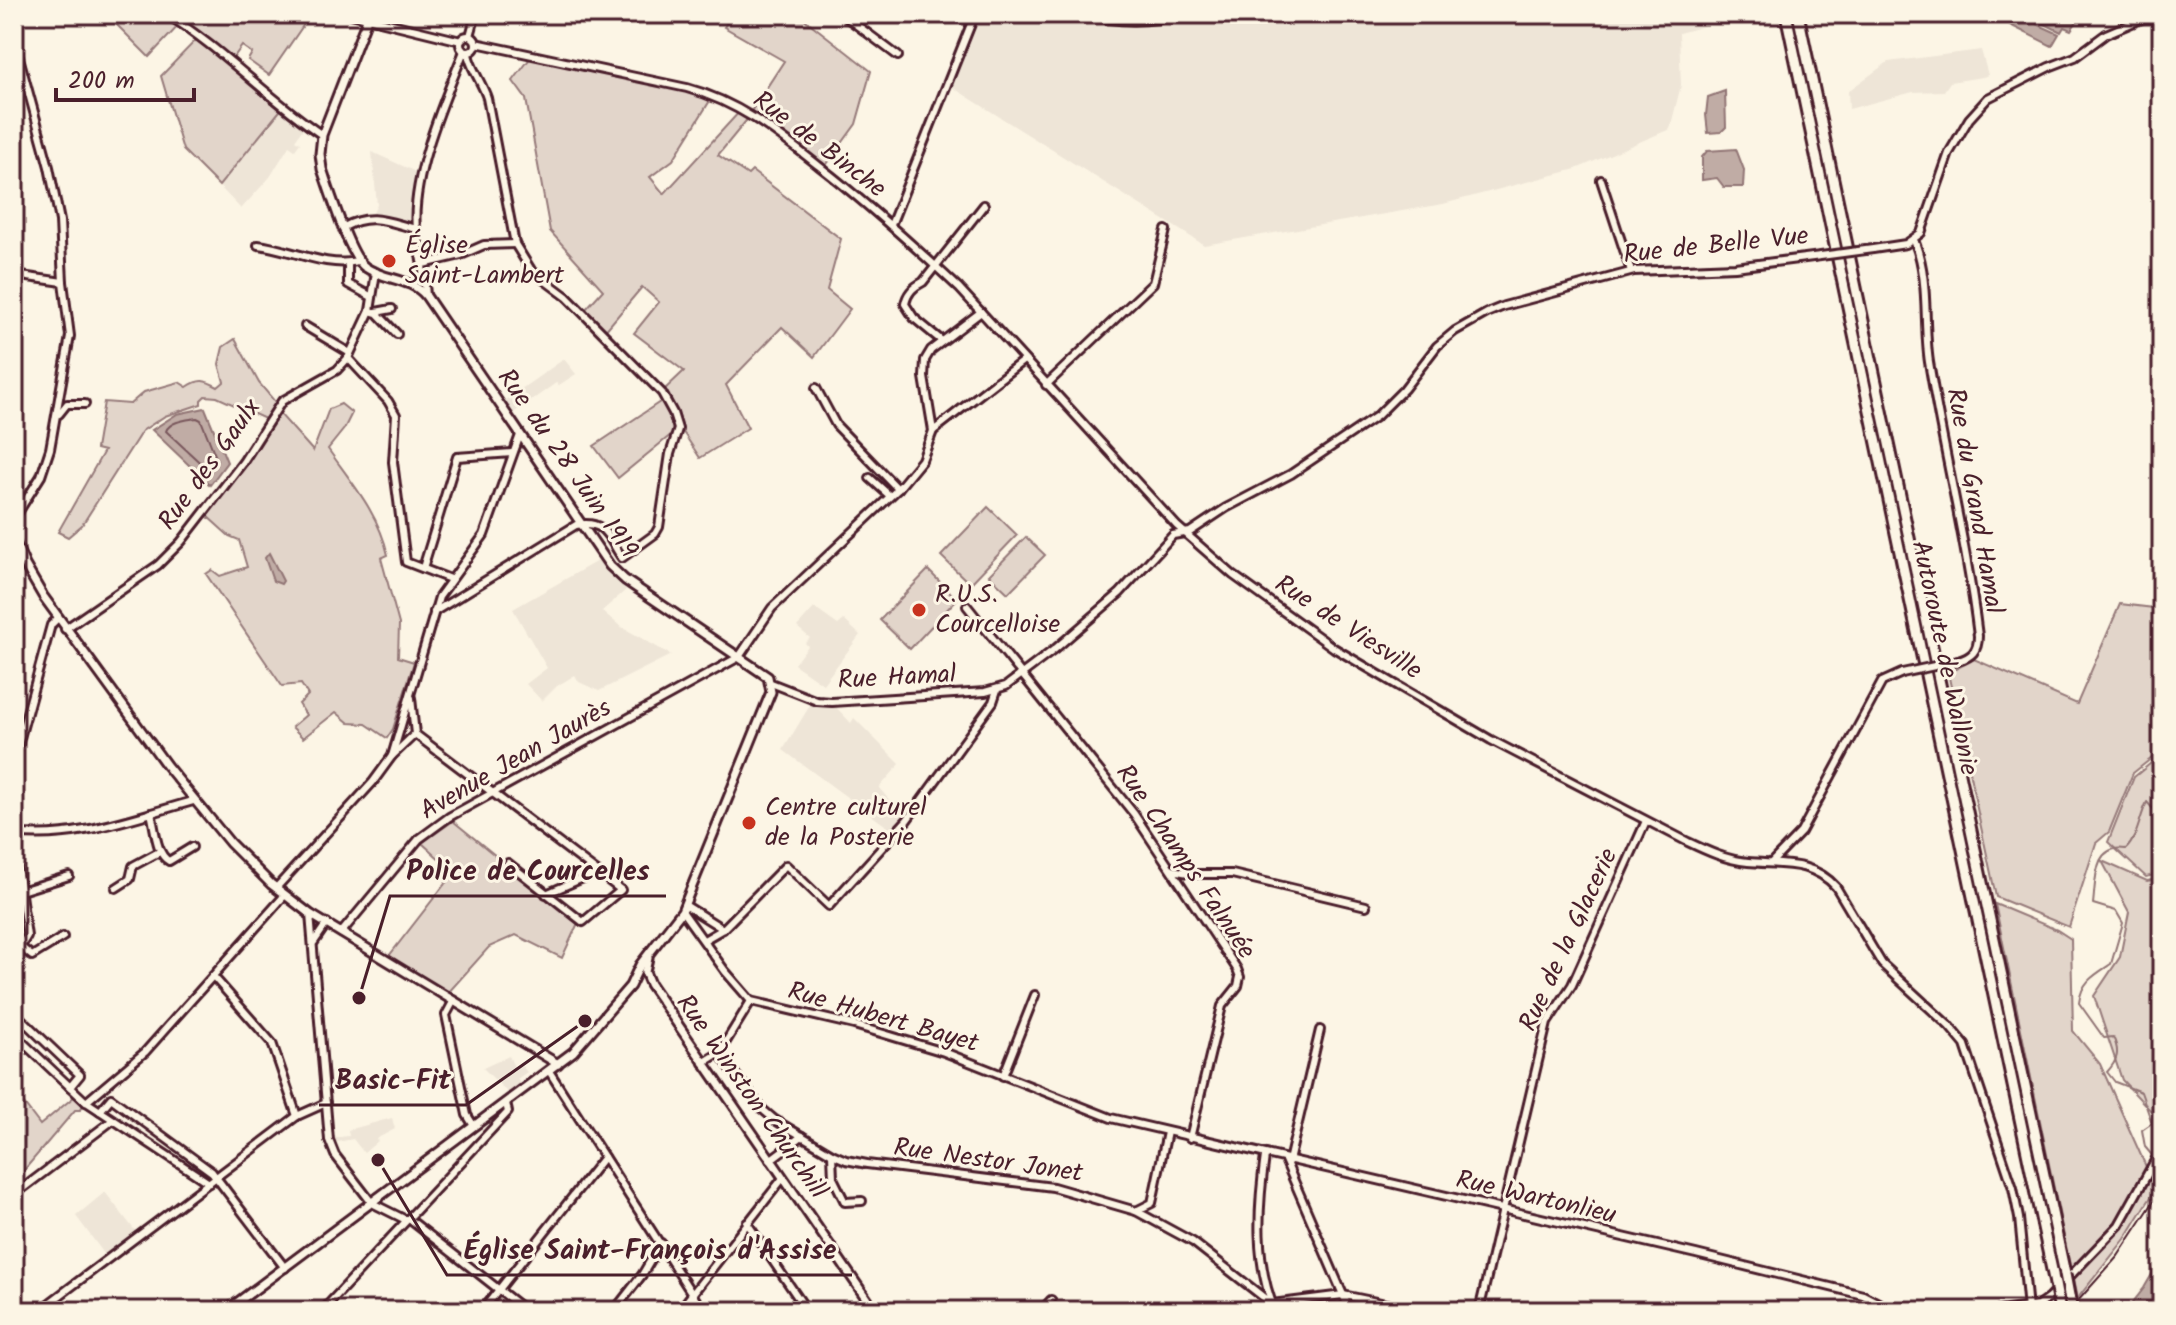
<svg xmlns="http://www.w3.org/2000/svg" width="2176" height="1325" viewBox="0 0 2176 1325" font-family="Kalam,sans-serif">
  <rect width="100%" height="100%" fill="#fcf5e5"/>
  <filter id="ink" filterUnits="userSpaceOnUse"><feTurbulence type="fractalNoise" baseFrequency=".0125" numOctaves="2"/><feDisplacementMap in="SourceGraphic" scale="16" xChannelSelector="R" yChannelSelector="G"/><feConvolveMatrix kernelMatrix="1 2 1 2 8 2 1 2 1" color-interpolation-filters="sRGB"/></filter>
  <g filter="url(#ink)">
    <!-- built -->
    <g fill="#eee5d7">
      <path d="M982,14H1748L1679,33L1681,85L1670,129L1576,169L1443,204L1204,245L952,87Z"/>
      <path d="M1981,50L1988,75L1983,77L1950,82L1944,91L1913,92L1849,109L1848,91L1888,62Z"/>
      <path d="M283,107L306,124L295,140L300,143L295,150L289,146L270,177L241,209L219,186Z"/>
      <path d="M372,152L418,173L414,223L391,221L373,213L377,205Z"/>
      <path d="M564,359L576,374L559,385L556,383L512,414L504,401Z"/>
      <path d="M599,560L626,590L602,611L620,626L671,655L599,691L579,682L575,675L557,686L542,701L526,684L547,668L513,609Z"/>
      <path d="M814,608L838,625L844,620L860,635L823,684L794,664L808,646L805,643L810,638L797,627Z"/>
      <path d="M815,697L834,705L851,723L854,718L900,764L879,788L908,822L897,834L783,750Z"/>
      <path d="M509,1056L514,1067L521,1065L527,1072L517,1079L521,1085L509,1094L483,1068Z"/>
      <path d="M392,1118L395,1129L376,1139L378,1141L364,1153L353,1139L332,1143L331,1138L349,1136L348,1130Z"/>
      <path d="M105,1192L136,1232L105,1255L76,1216Z"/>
    </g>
    <!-- green -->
    <g fill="#e2d5ca" stroke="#967a7a" stroke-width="2">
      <path d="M127,14H311L269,75L248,60L252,53L242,46L231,61L283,107L219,186L183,150L161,76L200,36L181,23L149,57L116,24Z"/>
      <path d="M733,14H798L871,71L856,124L824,168L768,124L750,113L784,61L724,27Z"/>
      <path d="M531,57L672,88L711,99L673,160L650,177L664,194L740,111L750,116L718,155L748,175L752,171L841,239L827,290L850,309L814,357L782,327L726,385L748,428L700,458L681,429L663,391L684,371L634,333L659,302L642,287L605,331L585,310L603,290L550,231L526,99L513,81Z"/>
      <path d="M235,339L259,383L276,403L265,419L217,397L205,396L201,400V404L165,416L142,431L82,525L68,537L58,532L104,451L96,449L104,402L130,404L144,392L179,382L187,387C200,378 205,380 218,387L224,382L219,364L223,347Z"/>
      <path d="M663,400L673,425L672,434L618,478L594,446Z"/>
      <path d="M341,404L352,413L344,429L328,449C352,483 379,514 388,555L381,558L399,624L398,657L414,662L393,729L387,738L366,724L349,723L336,712L303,738L292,727L306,715L299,704L308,695L301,684L282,686L206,574L212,570L220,576L247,567L239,540L229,536L207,516L280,414L313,451L329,409Z"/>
      <path d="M988,507L1017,535L970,584L941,556Z"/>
      <path d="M1026,537L1045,555L1008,593L989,575Z"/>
      <path d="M928,570L957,599L910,649L880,620Z"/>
      <path d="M2120,604L2162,609V750L2133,773L2109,832L2096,843L2069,927L1996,897L1948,673L1974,659L2077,704Z"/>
      <path d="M2162,754V873L2146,877L2108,842L2134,777Z"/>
      <path d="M453,821L578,923L562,958L516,935L489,947L448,993L389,956L454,872L422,843Z"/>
      <path d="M2102,861L2147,881L2162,878V1083L2151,1111L2122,1080L2094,996L2120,957L2129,912Z"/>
      <path d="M1995,904L2057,930L2071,939L2073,1031L2100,1064L2156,1189L2125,1239L2077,1299Z"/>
      <path d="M75,1096L84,1104L80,1110H75L14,1182V1156L18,1148L14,1150V1106L24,1104L40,1125Z"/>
    </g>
    <!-- water -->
    <g fill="#c0aca5" stroke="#917474" stroke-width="2">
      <path d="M2015,14L2059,34L2052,46L2010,25Z"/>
      <path d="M2025,14H2082L2071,30L2064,27L2061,32Z"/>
      <path d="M1725,91L1726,127L1721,132L1708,133L1706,115L1708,97Z"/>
      <path d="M1736,149L1744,170L1743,187H1724L1717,178L1702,180V157L1707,151Z"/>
      <path d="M205,408L227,462L210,485L152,430L177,414Z"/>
      <path d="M269,553L283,581L281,584L273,581L265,558Z"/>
      <path d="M2162,1257V1311H2126L2144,1288Z"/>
    </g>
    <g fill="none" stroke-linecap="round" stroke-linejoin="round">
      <!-- shore -->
      <path stroke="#79575c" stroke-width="2" d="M197,418L201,420L217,460L209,471L166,431C170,421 186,420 197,418Z"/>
      <!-- stream -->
      <path stroke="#917474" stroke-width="2" d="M2151,1154L2145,1147L2142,1130L2152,1123L2141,1092L2115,1082L2107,1072C2118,1060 2120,1052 2113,1037L2104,1038L2079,1003C2081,982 2094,975 2111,964L2123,923L2116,911L2093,904C2096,881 2093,843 2126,849C2138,837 2139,818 2147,802L2154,810L2162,811"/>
      <!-- minor casing -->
      <g stroke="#4a1f2b" stroke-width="12">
        <g id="minor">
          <path d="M166,14C223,49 267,98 322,135"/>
          <path d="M351,14L461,41"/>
          <path d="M842,14L898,56"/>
          <path d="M1086,14C1116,23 1151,23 1181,14"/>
          <path d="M470,36L476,14"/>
          <circle cx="468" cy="44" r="8"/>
          <path d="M14,39L49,167L60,221L63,282L70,336L50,449L41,476L14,519"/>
          <path d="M476,43L687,88C739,102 777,133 819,166C868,204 913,245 959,288L1177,526L1233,575L1334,648L1395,684L1491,740L1688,842C1707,851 1726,860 1748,862C1781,865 1812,860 1836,887L1882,964L1949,1026L1965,1045L2013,1188L2019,1218L2028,1309"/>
          <path d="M1601,180L1631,271"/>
          <path d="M891,225L975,14"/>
          <path d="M344,227C371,212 388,222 416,229"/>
          <path d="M1914,240C1930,278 1923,323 1929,362C1944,454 1967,544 1978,636C1978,651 1972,657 1958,661"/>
          <path d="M258,245C291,249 325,268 358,261"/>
          <path d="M1873,249L1906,244L1921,233L1949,153L1969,119L1988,98L2049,67L2075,57L2106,34L2153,14"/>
          <path d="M348,263V284L372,297"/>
          <path d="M423,264L461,255L484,245L515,244"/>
          <path d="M14,275L63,282"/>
          <path d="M426,296C425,273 418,252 416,229C411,176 444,101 464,51"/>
          <path d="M370,311L377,313L397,334"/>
          <path d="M376,312L392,309"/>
          <path d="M305,326L350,353"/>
          <path d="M942,341L914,318L905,304C907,293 913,287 923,282L984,205"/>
          <path d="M348,358L388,401L396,415L393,462L406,562L450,579"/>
          <path d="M1046,385L1153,283L1166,230"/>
          <path d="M816,388L836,425L898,489"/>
          <path d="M59,414L67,404H85"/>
          <path d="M933,431L1024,360"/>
          <path d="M870,478L890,496"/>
          <path d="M423,568L457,457L512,453"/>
          <path d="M967,606L1134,814L1237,969L1240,977L1238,986L1222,1006L1190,1138"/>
          <path d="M434,612L576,525C605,519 608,537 622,558L655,534L659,527L670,454L678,429L673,413L662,393L567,297L531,270L515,244L487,98C483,84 468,64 468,52"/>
          <path d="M65,629L158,565L181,542L243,462L282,401L337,370L348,358L370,311L376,272"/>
          <path d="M771,683L817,701L832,702L985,692L1006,686L1055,649L1120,593L1173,535L1190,532L1226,508L1291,474L1377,416L1404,389L1437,346L1455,331L1487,313L1504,306L1634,271L1735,267L1813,257"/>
          <path d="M411,698L415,734"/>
          <path d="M415,734L621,890L583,922L508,863"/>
          <path d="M392,756L415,734"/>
          <path d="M14,760L51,625L58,618"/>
          <path d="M151,813C155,827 156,855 169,861L192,847"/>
          <path d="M14,833C74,841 135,817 193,801"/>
          <path d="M14,846L27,936L14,957"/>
          <path d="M1772,862L1801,832L1882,682L1902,673"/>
          <path d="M1172,870L1194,874H1232L1366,906"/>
          <path d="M116,888L130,879L133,866L159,852"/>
          <path d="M276,888L373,782L392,756L439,597L484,535L520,435"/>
          <path d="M21,891L69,876"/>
          <path d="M546,894L597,872"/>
          <path d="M685,905L723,929"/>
          <path d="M682,911L725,971L751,1001"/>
          <path d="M310,914L329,1140L335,1155L372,1203L404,1219H409L526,1311"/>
          <path d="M341,933L419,839L449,817L739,657L772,608L898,489L922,460L933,431L924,377L925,360L931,350L981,312"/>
          <path d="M704,940L723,929L786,865L829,906L907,820L993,702L997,690"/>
          <path d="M314,942L327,923"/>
          <path d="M22,948L32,956L63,937"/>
          <path d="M213,976L272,1043L297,1116"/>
          <path d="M751,1001L854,1025L944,1052L1111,1118L1696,1254L1863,1295L1894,1311"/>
          <path d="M453,1002L446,1015L467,1115L474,1126"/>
          <path d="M14,1012L80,1075L70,1087"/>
          <path d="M14,1034L85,1101L209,1183"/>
          <path d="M719,1053L762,1109L775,1120L832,1154L846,1160L867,1164L1053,1187L1136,1211L1193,1242L1272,1304L1343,1295L1420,1311"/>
          <path d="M703,1063L719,1053L751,1001"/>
          <path d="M549,1071L703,1311"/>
          <path d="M1003,1076L1035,995"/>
          <path d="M86,1102L145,1052L285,895"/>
          <path d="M100,1111L111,1098L212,1172L285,1268"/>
          <path d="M832,1154L833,1178L845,1202L862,1201"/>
          <path d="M1265,1156C1258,1207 1254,1262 1275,1311"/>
          <path d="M770,1160L802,1136"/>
          <path d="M1285,1160L1350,1311"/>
          <path d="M1289,1161L1320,1030"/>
          <path d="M14,1195L113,1120"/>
          <path d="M1136,1211L1152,1203L1167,1132"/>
          <path d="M747,1223L801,1302"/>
          <path d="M39,1311L297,1116L326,1103"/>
          <path d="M322,1311L508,1112L506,1103"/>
          <path d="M482,1311L604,1157"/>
          <path d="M614,1311L642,1275L661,1243"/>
          <path d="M679,1311L783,1178"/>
          <path d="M1041,1311L1051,1300"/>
          <path d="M1479,1311L1547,1023L1572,985L1646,821"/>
          <path d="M1999,1311L2038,1306L2049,1298L2119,1225L2162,1148"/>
        </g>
      </g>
      <!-- major casing -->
      <g stroke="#4a1f2b" stroke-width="13">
        <g id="major">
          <path d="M14,540L25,565L43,596L167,766L230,843L271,884L310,914L558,1064"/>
          <path d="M648,958L645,972L650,984L875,1311"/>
          <path d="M226,1311L573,1052L630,986L640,965L682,911L771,692L768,677L625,580L610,566L426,296C410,277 385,281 365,267C350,257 329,189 322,169L320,154L322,135L369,14"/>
        </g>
      </g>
      <!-- highway casing -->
      <g stroke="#4a1f2b" stroke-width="15">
        <g id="highway">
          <path d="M1786,14L2055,1284"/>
          <path d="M1798,14L2065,1274"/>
        </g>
      </g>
      <!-- minor -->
      <use href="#minor" stroke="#fcf5e5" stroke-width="6"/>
      <!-- major -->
      <use href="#major" stroke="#fcf5e5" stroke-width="7"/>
      <!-- highway -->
      <use href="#highway" stroke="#fcf5e5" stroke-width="9"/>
      <!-- rail -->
      <path stroke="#4a1f2b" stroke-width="2" d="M2069,1311L2118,1256L2162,1189"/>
      <!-- minor-bridge casing -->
      <g stroke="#4a1f2b" stroke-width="12" stroke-linecap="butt">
        <g id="minor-bridge">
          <path d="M1813,257L1873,249"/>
          <path d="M1902,673L1958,661"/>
        </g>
      </g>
      <!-- highway-bridge casing -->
      <g stroke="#4a1f2b" stroke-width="15" stroke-linecap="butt">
        <g id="highway-bridge">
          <path d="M2065,1274L2072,1311"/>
          <path d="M2055,1284L2060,1311"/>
        </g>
      </g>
      <!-- minor-bridge -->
      <use href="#minor-bridge" stroke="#fcf5e5" stroke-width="6"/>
      <!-- highway-bridge -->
      <use href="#highway-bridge" stroke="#fcf5e5" stroke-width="9"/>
    </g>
  </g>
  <!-- markers -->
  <g fill="#c8321e" stroke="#fcf5e5" stroke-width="3">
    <circle cx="389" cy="261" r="8"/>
    <circle cx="919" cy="610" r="8"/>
    <circle cx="749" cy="823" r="8"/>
  </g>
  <g text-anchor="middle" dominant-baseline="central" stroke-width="6" stroke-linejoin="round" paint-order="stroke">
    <!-- street labels -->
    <g font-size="26" fill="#4a1f2b" stroke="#fcf5e5">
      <text transform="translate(819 145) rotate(37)">Rue de Binche</text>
      <text transform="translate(1716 246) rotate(-6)">Rue de Belle Vue</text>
      <text transform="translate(567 464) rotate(55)">Rue du 28 Juin 1919</text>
      <text transform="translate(210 465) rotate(-54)">Rue des Gaulx</text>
      <text transform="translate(1974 501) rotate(80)">Rue du Grand Hamal</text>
      <text transform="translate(1348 628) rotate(33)">Rue de Viesville</text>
      <text transform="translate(1944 658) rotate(78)">Autoroute de Wallonie</text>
      <text transform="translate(897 678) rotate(-3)">Rue Hamal</text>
      <text transform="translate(516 760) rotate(-30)">Avenue Jean Jaurès</text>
      <text transform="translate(1185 862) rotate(56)">Rue Champs Falnuée</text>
      <text transform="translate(1569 940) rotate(-65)">Rue de la Glacerie</text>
      <text transform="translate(883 1018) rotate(16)">Rue Hubert Bayet</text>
      <text transform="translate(751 1097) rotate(55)">Rue Winston Churchill</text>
      <text transform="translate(988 1161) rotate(8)">Rue Nestor Jonet</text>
      <text transform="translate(1536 1198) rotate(13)">Rue Wartonlieu</text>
    </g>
    <!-- poi labels -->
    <g font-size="26" fill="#4a1f2b" stroke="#fcf5e5" text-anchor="start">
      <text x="405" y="246">Église<tspan x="405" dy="30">Saint-Lambert</tspan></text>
      <text x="935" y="595">R.U.S.<tspan x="935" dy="30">Courcelloise</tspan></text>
      <text x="765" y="808">Centre culturel<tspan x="765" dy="30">de la Posterie</tspan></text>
    </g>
  </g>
  <!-- callouts -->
  <path fill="none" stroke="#4a1f2b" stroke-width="3" d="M359 998L390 896H666M585 1021L466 1105H319M378 1160L447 1275H852"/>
  <g fill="#4a1f2b" stroke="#fcf5e5" stroke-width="3">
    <circle cx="359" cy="998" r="8"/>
    <circle cx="585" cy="1021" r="8"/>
    <circle cx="378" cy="1160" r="8"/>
  </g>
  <g font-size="28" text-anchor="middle" font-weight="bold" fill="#4a1f2b" stroke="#fcf5e5" stroke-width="6" stroke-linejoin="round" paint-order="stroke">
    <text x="528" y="880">Police de Courcelles</text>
    <text x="393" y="1089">Basic-Fit</text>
    <text x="650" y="1259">Église Saint-François d'Assise</text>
  </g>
  <!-- margin -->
  <rect width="2176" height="1325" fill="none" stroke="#fcf5e5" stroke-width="48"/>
  <rect x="24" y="24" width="2128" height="1277" fill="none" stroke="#4a1f2b" stroke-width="3" filter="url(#ink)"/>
  <!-- scale -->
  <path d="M56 88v12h138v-12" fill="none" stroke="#4a1f2b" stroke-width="4"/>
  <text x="68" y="88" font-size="24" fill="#4a1f2b" stroke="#fcf5e5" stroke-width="6" paint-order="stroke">200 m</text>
</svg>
